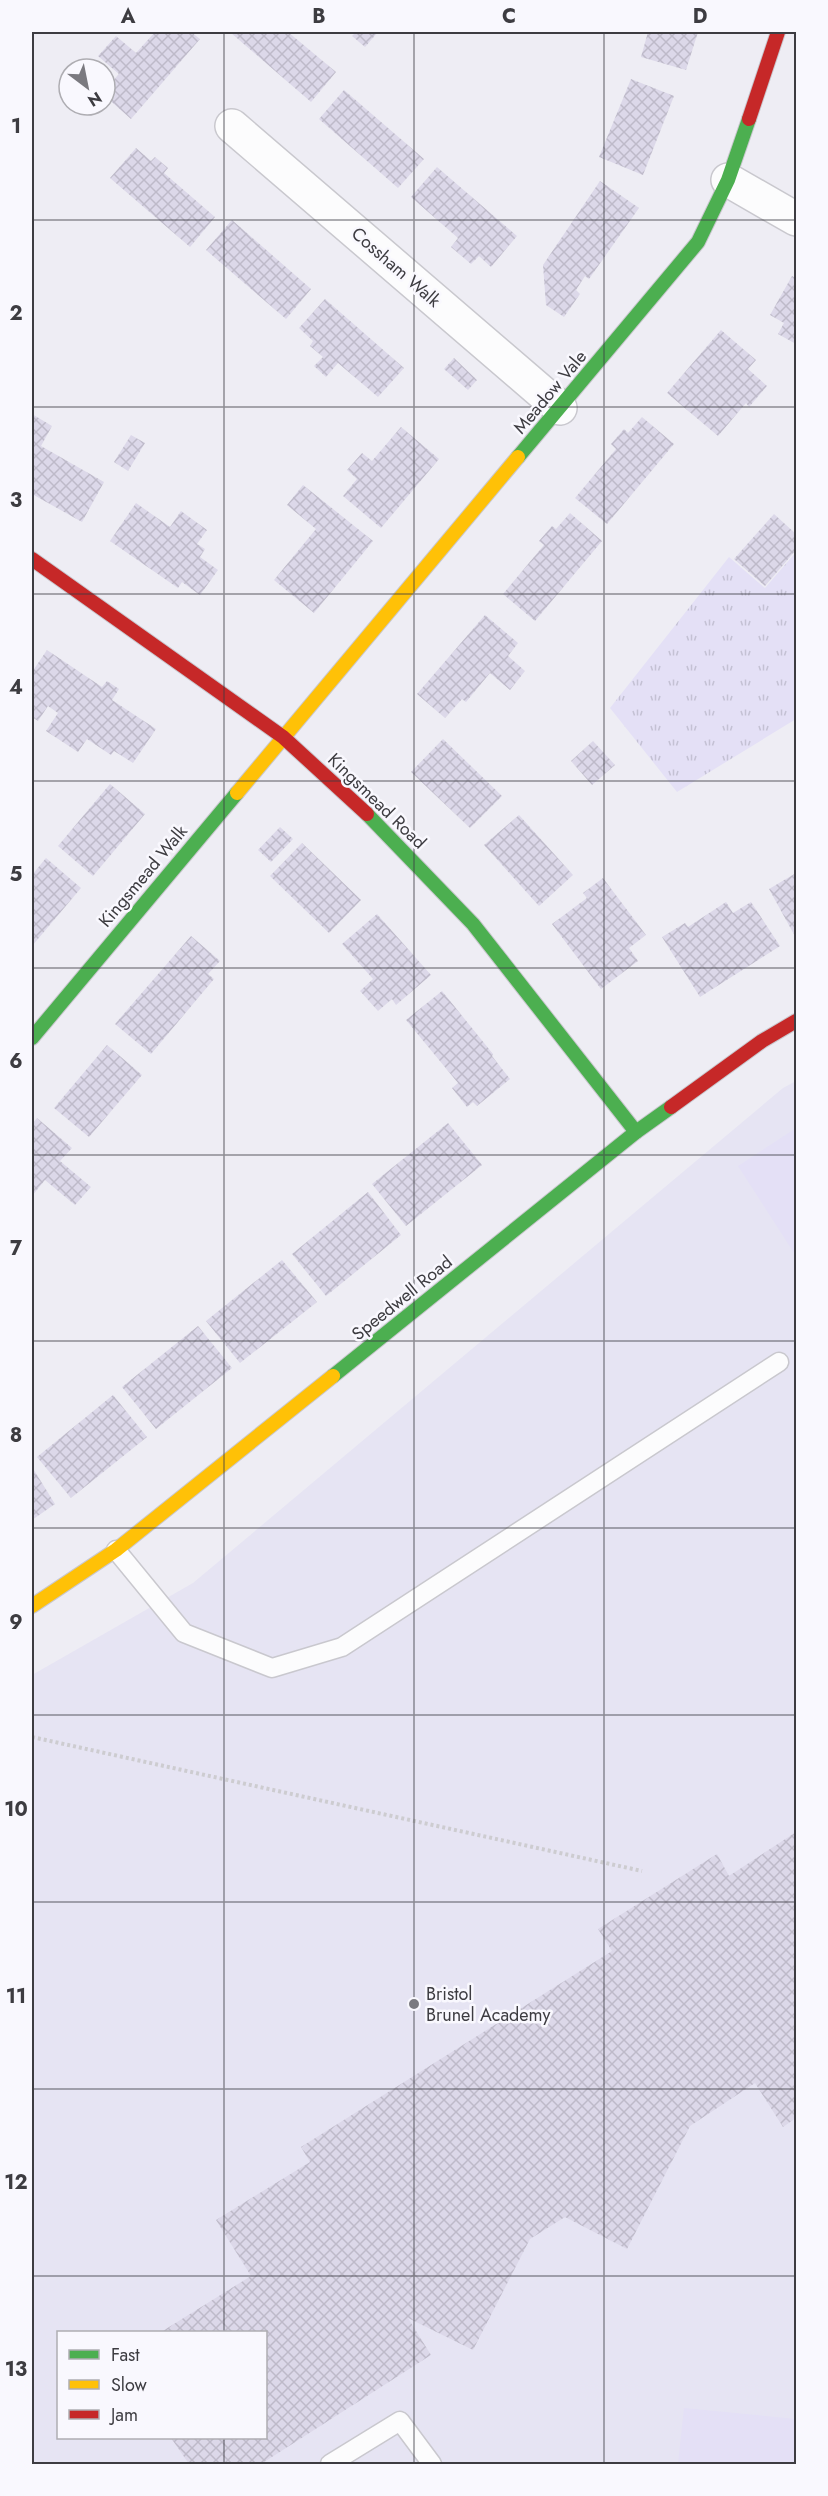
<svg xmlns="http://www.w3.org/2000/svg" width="828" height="2496" viewBox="0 0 828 2496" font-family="Jost,sans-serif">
  <defs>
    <pattern id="grass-tufts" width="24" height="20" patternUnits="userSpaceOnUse" patternTransform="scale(1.5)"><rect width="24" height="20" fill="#e4e0f6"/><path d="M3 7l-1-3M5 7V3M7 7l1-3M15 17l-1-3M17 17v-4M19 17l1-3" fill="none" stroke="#c4c1d4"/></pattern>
    <pattern id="building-cross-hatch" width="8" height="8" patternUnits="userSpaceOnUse" patternTransform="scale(1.5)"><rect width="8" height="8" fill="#dcd8e9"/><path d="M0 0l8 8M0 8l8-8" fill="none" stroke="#bebac9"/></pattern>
  </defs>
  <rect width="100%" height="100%" fill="#eeedf4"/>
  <!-- built -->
  <path fill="#e6e4f3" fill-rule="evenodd" d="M796,1081V2464H32V1675L193,1583L783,1088ZM58,2332H266V2438H58Z"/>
  <!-- grass -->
  <path fill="url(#grass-tufts)" d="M796,552V719L677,792L610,708L729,557L765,588Z"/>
  <!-- garden -->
  <g fill="#e4e0f6">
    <path d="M796,1128V1256L738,1166Z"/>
    <path d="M684,2408L796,2419V2464H678Z"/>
  </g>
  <!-- building -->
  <g fill="url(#building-cross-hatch)">
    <path d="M155,32H191L200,39L131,119L105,96V90L119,74L98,56L116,36L136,53Z"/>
    <path d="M233,32H288L336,72L311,102L231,33Z"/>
    <path d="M356,32H378L365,47L352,36Z"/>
    <path d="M648,32H698L686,70L641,57Z"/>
    <path d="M631,79L674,96L643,175L599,157Z"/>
    <path d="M344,90L424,159L398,188L319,119Z"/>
    <path d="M136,148L151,161L155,157L168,168L164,173L215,217L190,247L110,178Z"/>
    <path d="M437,167L517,236L491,267L479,256L471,264L451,247L458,238L411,197Z"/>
    <path d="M600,181L639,208L589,279L585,276L576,290L580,294L564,317L546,305L543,265Z"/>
    <path d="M232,220L311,289L286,319L206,250Z"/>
    <path d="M792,276L796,278V344L778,334L784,323L770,315Z"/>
    <path d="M325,299L404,368L378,397L338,363L326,377L314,366L323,357L310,346L313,341L299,328Z"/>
    <path d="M721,330L756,360L748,369L767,386L749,407L746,403L718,436L667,393Z"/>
    <path d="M454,358L477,380L468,390L444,369Z"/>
    <path d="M32,414L52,426L41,446L104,482L82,522L32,494Z"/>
    <path d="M642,417L674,444L607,524L575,498L616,449L611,444L624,429L628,433Z"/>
    <path d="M401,427L439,459L381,528L343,496L357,479L347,470L362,453L372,461Z"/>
    <path d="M131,435L145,443L128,471L114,462Z"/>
    <path d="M303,485L373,541L314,613L274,580L316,529L287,505Z"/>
    <path d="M136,503L170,527L181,511L207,530L197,544L205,549L200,557L218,570L200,595L182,582L178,588L110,541Z"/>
    <path d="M570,513L602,541L535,621L503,594L544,545L539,541L552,526L556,529Z"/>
    <path d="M774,514L796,534V550L765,586L734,559Z"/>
    <path d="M485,615L518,643L508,656L525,671L510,690L490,673L466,702L462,699L445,718L417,694Z"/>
    <path d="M47,650L102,687L107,681L119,689L112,700L156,729L133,763L114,751L111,755L87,739L78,752L46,731L58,713L48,706L38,721L32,717V672Z"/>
    <path d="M443,739L502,796L470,828L411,772Z"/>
    <path d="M593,741L615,765L592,785L571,761Z"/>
    <path d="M110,784L145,814L93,876L58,846Z"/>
    <path d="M519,815L573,875L539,906L484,845Z"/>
    <path d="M280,827L293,839L271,862L258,850Z"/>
    <path d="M302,843L361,900L329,933L270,876Z"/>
    <path d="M46,858L81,888L32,946V875Z"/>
    <path d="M796,873V938L769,889Z"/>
    <path d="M603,878L646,935L629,948L638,961L601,989L552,924L587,898L583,893Z"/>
    <path d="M726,902L733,913L751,902L780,946L700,997L662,937L685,923L688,927Z"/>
    <path d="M377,914L431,975L396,1005L392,999L378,1011L360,991L373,979L342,944Z"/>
    <path d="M191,936L220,961L208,974L214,979L151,1054L115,1024Z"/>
    <path d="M442,991L493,1054L492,1056L510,1079L477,1106L473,1102L467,1107L452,1088L458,1083L406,1020Z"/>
    <path d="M107,1045L142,1075L89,1137L54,1108Z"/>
    <path d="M37,1118L72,1148L60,1161L91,1187L75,1205L45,1180L32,1196V1124Z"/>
    <path d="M448,1123L482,1165L406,1226L372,1184Z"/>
    <path d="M368,1192L401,1235L326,1296L292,1254Z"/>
    <path d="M282,1260L317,1302L240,1363L206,1321Z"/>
    <path d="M198,1326L232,1368L156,1429L122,1387Z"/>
    <path d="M113,1395L147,1437L71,1498L37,1457Z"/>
    <path d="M32,1467L55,1504L32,1520Z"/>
    <path d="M796,1832V2118L783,2127L755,2083L690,2126L627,2249L565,2217L530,2239L473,2350L408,2318L431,2355L261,2464H189L171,2438H266V2332H161L251,2276L216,2220L310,2162L301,2147L612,1951L598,1929L717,1854L729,1876Z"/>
  </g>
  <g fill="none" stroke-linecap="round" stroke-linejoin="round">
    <!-- lane casing -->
    <g stroke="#c9c8ce" stroke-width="21">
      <g id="lane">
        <path d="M116,1550L184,1633L272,1668L342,1647L779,1362"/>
        <path d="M330,2464L400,2421L432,2464"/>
      </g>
    </g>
    <!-- street casing -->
    <g stroke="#c9c8ce" stroke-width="36">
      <g id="street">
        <path d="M232,126L560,408"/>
        <path d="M728,180L796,219"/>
      </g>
    </g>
    <!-- fast casing -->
    <g stroke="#c9c8ce" stroke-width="16">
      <g id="fast">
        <path d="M518,457L698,242L728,180L749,119"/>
        <path d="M367,814L473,924L636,1132"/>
        <path d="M32,1038L237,793"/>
        <path d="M333,1376L636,1132L671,1107"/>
      </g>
    </g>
    <!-- slow casing -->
    <g stroke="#c9c8ce" stroke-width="16">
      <g id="slow">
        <path d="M237,793L518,457"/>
        <path d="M32,1606L116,1550L333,1376"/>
      </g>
    </g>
    <!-- jam casing -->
    <g stroke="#c9c8ce" stroke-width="16">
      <g id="jam">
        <path d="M749,119L778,32"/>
        <path d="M32,559L283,737L367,814"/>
        <path d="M671,1107L762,1041L796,1021"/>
      </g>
    </g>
    <!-- path -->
    <path stroke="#cdccd0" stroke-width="4" stroke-dasharray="3 3" stroke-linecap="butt" d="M32,1737L642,1871"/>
    <!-- lane -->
    <use href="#lane" stroke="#fcfcfd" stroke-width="18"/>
    <!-- street -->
    <use href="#street" stroke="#fcfcfd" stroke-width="33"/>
    <!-- fast -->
    <use href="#fast" stroke="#4caf50" stroke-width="14"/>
    <!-- slow -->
    <use href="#slow" stroke="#ffc107" stroke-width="14"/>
    <!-- jam -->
    <use href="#jam" stroke="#c62828" stroke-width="14"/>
  </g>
  <!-- grid -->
  <path fill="none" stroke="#3d3c41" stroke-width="1.5" stroke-opacity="0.55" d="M224,32V2332M414,32V2464M604,32V2464M32,220H796M32,407H796M32,594H796M32,781H796M32,968H796M32,1155H796M32,1341H796M32,1528H796M32,1715H796M32,1902H796M32,2089H796M32,2276H796M224,2438V2464"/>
  <!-- markers -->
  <circle fill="#7b7a80" stroke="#f9f8fe" stroke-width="2" cx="414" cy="2004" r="6"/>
  <g text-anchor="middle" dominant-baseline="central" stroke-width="5" stroke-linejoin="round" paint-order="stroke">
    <!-- street labels -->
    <g font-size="18" fill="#3d3c41" stroke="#f9f8fe">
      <text transform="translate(396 267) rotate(41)">Cossham Walk</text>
      <text transform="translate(550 392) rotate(-50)">Meadow Vale</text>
      <text transform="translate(377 801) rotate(44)">Kingsmead Road</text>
      <text transform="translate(143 876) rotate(-50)">Kingsmead Walk</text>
      <text transform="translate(402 1298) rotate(-39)">Speedwell Road</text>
    </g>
    <!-- poi labels -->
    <g font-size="18" fill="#3d3c41" stroke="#f9f8fe" text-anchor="start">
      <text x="426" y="1994">Bristol<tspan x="426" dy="21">Brunel Academy</tspan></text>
    </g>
  </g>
  <!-- border -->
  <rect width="828" height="2496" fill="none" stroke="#f9f8fe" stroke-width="66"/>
  <!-- legend -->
  <rect x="57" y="2331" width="210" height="108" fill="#f9f8fe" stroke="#aeadb2" stroke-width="1.5"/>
  <rect x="69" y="2350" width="30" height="9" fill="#4caf50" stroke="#aeadb2" stroke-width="1.5"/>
  <text x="111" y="2361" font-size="18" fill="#3d3c41">Fast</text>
  <rect x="69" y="2380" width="30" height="9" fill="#ffc107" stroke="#aeadb2" stroke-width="1.5"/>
  <text x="111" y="2391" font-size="18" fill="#3d3c41">Slow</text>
  <rect x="69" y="2410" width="30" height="9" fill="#c62828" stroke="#aeadb2" stroke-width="1.5"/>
  <text x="111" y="2421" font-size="18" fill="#3d3c41">Jam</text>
  <!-- north arrow -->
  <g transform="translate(87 87) rotate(148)"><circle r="28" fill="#f9f8fe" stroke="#aeadb2" stroke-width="1.5"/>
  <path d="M0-4.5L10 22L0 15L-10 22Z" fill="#7b7a80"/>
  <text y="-9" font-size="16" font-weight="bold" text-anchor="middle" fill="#3d3c41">N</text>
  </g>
  <rect x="33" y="33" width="762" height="2430" fill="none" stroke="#3d3c41" stroke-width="2"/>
  <g font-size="20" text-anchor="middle" font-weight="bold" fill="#3d3c41">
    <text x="128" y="23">A</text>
    <text x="319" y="23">B</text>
    <text x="509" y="23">C</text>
    <text x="700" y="23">D</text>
    <text x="16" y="133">1</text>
    <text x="16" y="320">2</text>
    <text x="16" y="507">3</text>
    <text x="16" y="694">4</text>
    <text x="16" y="881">5</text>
    <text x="16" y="1068">6</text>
    <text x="16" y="1255">7</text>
    <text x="16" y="1442">8</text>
    <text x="16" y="1629">9</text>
    <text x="16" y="1816">10</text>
    <text x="16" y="2003">11</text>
    <text x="16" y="2189">12</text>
    <text x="16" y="2376">13</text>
  </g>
</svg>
